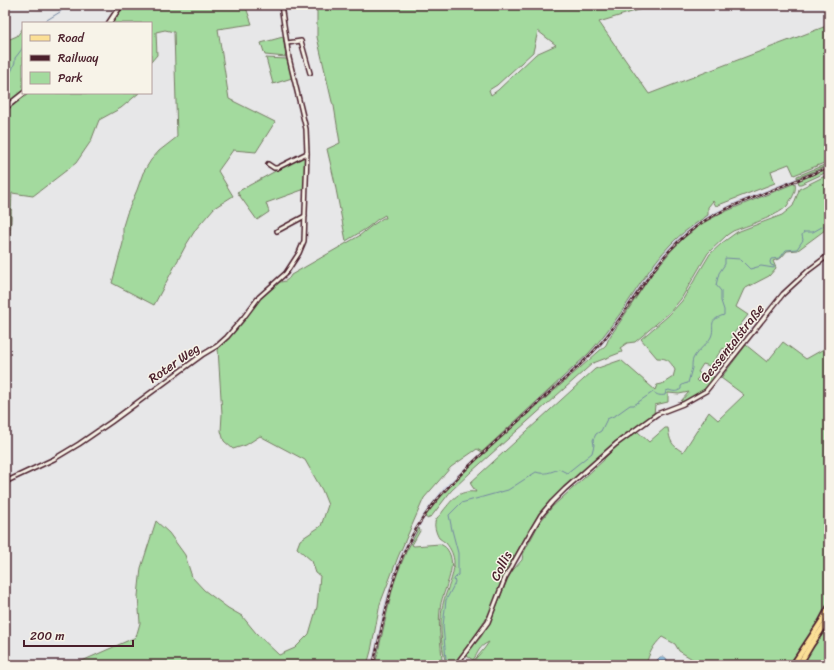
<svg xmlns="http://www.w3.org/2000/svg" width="834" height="670" viewBox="0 0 834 670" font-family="Sriracha,sans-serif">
  <rect width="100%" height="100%" fill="#e7e7e8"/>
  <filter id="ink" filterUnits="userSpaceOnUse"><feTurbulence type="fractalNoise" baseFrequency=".025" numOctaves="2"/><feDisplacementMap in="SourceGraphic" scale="8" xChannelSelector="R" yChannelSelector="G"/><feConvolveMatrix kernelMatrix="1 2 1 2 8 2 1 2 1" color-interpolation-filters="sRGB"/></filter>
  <g filter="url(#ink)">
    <!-- built -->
    <path fill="#d4d9e7" d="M829,165V168L827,169L722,213L703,223L685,237L661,263L651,275L620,322L600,348L472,465L448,488L433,507L425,517L406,552L394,582L375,665H371L386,597L399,558L407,541L424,513L445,486L588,354L598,344L613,323L644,277L656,261L670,245L682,233L695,223L708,215L735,202Z"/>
    <!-- green -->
    <g fill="#a3da9e" stroke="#767c64" fill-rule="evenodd">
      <path d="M124,5H245L252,24L218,29L229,99L275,122L256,152L233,150L218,171L233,196L214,208L196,229L186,245L154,305L112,283L123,243V226L127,213L137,190L143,173L151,160L159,151L177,137L174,32L165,30L156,32L157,55L151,62V23H112Z"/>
      <path d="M315,5H655L599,22L649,94L829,25V130H828H829V161L794,175L789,164L771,171L775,183L716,206L713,201L708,207V215C695,224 681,233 670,245C651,265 637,289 622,311C611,326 600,341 588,354L482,452L477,449L451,467L424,498L398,557L380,604L371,651L367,665H73L136,637L140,623L138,596L141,568L156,521L169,533L185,555L192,577L204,590L228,608L242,616L256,633L279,655L295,648L309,634L317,607L320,576L316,573L312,561L297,548L300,540L321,526L328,505L322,490L305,460L260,436L246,445L233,449L224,441L221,431L222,414L218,349V346L234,332L260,297L278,282C284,282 288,281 291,275L359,236L370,227L383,218H386L385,215L378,219L367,228L346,241L334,179L327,149L340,143L334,106L332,102L317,37V12ZM538,31L556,45L536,54L498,90L491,95L489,90L497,85L533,52Z"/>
      <path d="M23,28V91L5,105V41L17,36Z"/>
      <path d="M283,37L286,57L265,55L261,43Z"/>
      <path d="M266,58L287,59L292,78L273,84Z"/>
      <path d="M28,93H139L121,108L99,120L91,141L76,163L33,196L12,193C11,207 12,245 5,256V112Z"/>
      <path d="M305,155V189L266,203L269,212L257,220L237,192Z"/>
      <path d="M829,163V165L797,178V176Z"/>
      <path d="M829,168V171L801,184H799L798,181Z"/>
      <path d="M829,174V227L798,250L787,251L781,258L773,261L776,268L769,276L744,289L736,307L748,315L731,337L742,343L734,354L723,348L710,366L703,364L698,372L702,375L701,376H700L696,380L698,382L702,377L705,379L710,374L715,378L701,393L683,403L681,401L689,392L679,394L668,393V402L655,405L654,414L618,439L589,467L549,502L539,513L504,574L492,608L486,619L473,638L453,664L447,665C441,653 439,618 443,604C446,590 454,578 454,563C454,556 451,549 446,543C444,541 441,540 439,538C437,535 434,527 435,523C435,518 441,515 443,511C453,499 458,490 476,492L470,483L595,369L621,360L655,390L657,385L662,384L673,377L675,370C670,361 668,358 657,358L641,339L668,316L682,301L710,254L722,243L737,232L782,215L793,206L798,193L799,189Z"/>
      <path d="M795,183C796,189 795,192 792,198C790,200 789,203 787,206C778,216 746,226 733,231L727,235L708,253L681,299L670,312L635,342L627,343L620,348L622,352L596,362L593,363L471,472L451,491L431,517L430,516L428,519L425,517C446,488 472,464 499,440C534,408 570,377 606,345L609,338L620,322L651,275L671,251L685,237L703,223L722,213Z"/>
      <path d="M783,342L806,359L829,346V604L791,665H699L694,660L679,651L675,644L662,637C653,646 649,653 646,665H470L484,649L489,642C478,647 479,652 473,660L465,655L481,637L490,622L508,578L513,570L522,560L523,554L540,522L552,507L604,460V459L618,445L637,431L649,442L665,428H668C670,441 671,445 683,452L709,412L718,420L744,395L721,378L746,345L767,362Z"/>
      <path d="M419,528L420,531L412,545L414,546L440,544C442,545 446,547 447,549C460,567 441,591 440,610C438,626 441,643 442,660L444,665H375L394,582L406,552Z"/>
      <path d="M829,623V665H802L809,653Z"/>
    </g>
    <!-- water -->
    <path fill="#90cdf0" stroke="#7487a1" d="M660,657H663L666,658L670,665H656L657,660Z"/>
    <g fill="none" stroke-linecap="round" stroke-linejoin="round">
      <!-- stream -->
      <g stroke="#7487a1" stroke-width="1">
        <path d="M42,23L60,12L67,5"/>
        <path d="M5,90L9,74L12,70L15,62V58L22,49L23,45"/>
        <path d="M448,665L446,659L443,626L446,600L455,583L454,579L458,575V553L452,530L449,515L461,503L508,490L536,472C544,475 551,472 559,469L567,473L592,453L594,445L593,440L596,434L601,431L607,419L616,415L630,405H634L653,392C657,395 660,396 665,395L666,391L669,390C674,392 677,392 681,389V386L684,384L688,383C689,378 691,373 692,368C692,365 692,361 693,359C697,350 707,345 711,337C716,326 706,321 724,315V310L721,301V291L716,285L719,273L725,264V258L740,259L750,269L761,266L774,268V266L771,265L770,262L771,259L780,258L786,250L797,249L803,240L802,235L804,232H813L829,223"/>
      </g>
      <!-- minor casing -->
      <g stroke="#4a1f2b" stroke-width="6">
        <g id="minor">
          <path d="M287,43L301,41L310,73"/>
          <path d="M268,164L274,168H277L307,153"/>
          <path d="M277,231L305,216"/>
          <path d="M5,482L54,459L79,444L111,422L202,355L217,346L227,337L244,317L259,297L286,273L299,253L304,241L307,153L306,129L289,58L281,5"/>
          <path d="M456,665L488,622L505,578L532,530L541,515L552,502L565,489L616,444L657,414L683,404L706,391L783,294L809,270L829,255"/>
        </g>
      </g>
      <!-- secondary casing -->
      <g stroke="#4a1f2b" stroke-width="7">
        <g id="secondary">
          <path d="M109,23L121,5"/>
          <path d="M5,108L24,93"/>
        </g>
      </g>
      <!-- primary casing -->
      <g stroke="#4a1f2b" stroke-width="8">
        <g id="primary">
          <path d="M793,665L822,621L829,608"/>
          <path d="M799,665L811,645L829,619"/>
        </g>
      </g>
      <!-- minor -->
      <use href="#minor" stroke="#f7f3e8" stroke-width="3"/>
      <!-- secondary -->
      <use href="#secondary" stroke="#f7f3e8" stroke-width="4"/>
      <!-- primary -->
      <use href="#primary" stroke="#fbdf96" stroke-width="4.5"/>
      <!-- rail casing -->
      <g stroke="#4a1f2b" stroke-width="2.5">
        <path id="rail" d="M373,665C384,620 391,574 413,534C431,502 456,478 482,454C505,433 528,412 550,392C568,376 586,361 601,343C635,304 653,257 697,226C713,214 732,206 750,199C777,188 803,178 829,167"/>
      </g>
      <!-- rail -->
      <use href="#rail" stroke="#f7f3e8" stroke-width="1" stroke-dasharray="3" stroke-linecap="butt"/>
    </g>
  </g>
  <g text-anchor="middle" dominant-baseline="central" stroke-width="3" stroke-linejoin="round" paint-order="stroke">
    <!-- street labels -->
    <g font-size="13" fill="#4a1f2b" stroke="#f7f3e8">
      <text transform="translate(732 343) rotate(-52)">Gessentalstraße</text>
      <text transform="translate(174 363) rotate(-35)">Roter Weg</text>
      <text transform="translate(501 566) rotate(-63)">Collis</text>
    </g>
  </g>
  <!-- margin -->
  <rect width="834" height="670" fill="none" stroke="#f7f3e8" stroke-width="20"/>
  <rect x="10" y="10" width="814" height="650" fill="none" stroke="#4a1f2b" stroke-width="1.5" filter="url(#ink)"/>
  <!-- legend -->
  <rect x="22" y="22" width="130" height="72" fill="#f7f3e8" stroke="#b29e9c"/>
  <rect x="30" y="35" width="20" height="6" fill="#fbdf96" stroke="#b29e9c"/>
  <text x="58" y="42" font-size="12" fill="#4a1f2b">Road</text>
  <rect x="30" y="55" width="20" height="6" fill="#4a1f2b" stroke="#b29e9c"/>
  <text x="58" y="62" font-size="12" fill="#4a1f2b">Railway</text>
  <rect x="30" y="72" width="20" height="12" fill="#a3da9e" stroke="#b29e9c"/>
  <text x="58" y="82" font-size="12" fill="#4a1f2b">Park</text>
  <!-- scale -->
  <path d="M24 640v6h109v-6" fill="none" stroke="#4a1f2b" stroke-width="2"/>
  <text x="30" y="640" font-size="12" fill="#4a1f2b" stroke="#f7f3e8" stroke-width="3" paint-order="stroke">200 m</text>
</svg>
